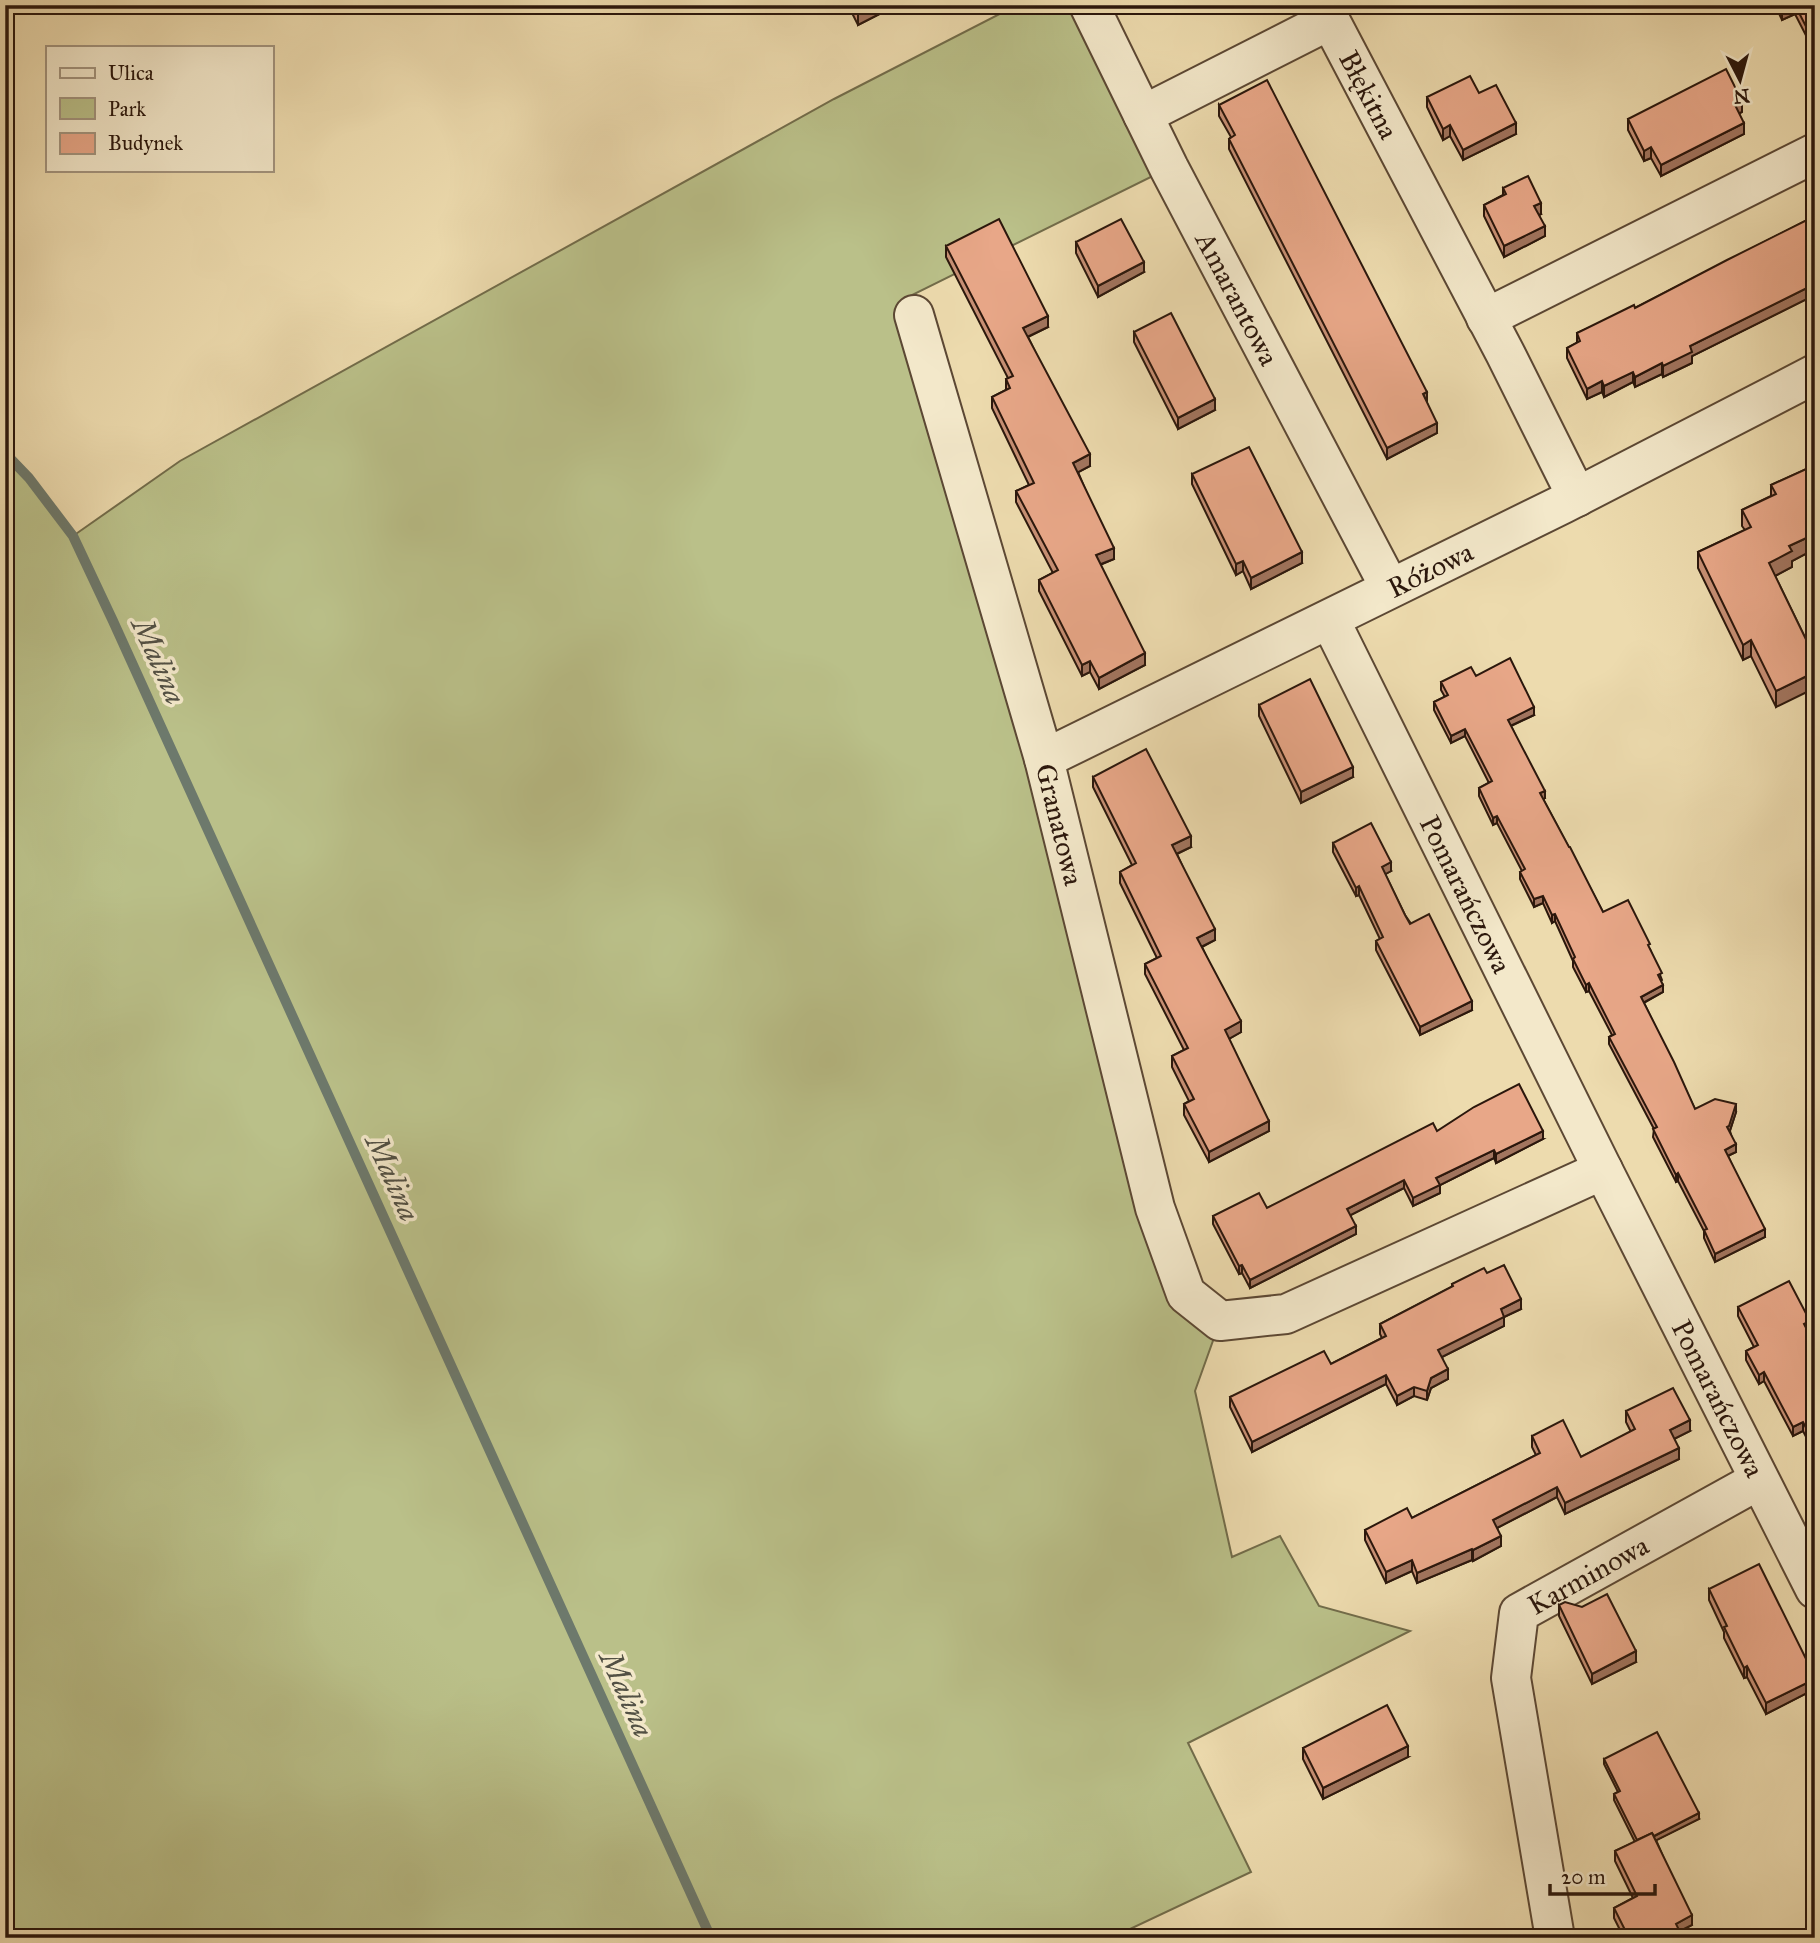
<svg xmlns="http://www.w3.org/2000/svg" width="1820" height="1943" viewBox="0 0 1820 1943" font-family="'IM FELL Great Primer',serif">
  <rect width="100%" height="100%" fill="#eddbae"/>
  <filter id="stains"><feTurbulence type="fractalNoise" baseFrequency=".00286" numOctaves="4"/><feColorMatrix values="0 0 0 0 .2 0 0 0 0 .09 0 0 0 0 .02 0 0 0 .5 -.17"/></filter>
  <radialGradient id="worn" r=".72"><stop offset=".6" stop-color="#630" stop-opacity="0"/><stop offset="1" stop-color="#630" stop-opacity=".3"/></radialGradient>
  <!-- green -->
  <path fill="#bac089" stroke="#726c4a" stroke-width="2" d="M1017,5H1089L1169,168L910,296L914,315L1155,1208L1220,1321L1195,1391L1232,1557L1280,1536L1319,1606L1410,1631L1188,1743L1251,1872L1111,1938H5V453L29,478L73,536L180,461L834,99Z"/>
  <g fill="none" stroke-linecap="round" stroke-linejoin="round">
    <!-- stream -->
    <path stroke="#6d796c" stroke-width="10" d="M5,453L29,478L73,536L113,621L711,1938"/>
    <!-- minor casing -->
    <g stroke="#5c4834" stroke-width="42">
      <g id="minor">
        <path id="s1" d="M1089,5L1169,168L1390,588"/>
        <path id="s2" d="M1143,115L1330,20L1505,353L1577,497"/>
        <path id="s3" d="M914,315L1044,759L1155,1208L1186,1294L1220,1321L1286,1314L1603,1170"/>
        <path d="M1486,318L1815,153"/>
        <path id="s4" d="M1330,620L1603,1170L1815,1589"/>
        <path id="s5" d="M1044,759L1563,504L1815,374"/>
        <path id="s6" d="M1555,1938L1511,1678L1519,1613L1759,1480"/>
      </g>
    </g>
    <!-- minor -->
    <use href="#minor" stroke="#f3e8ca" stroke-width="38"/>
  </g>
  <!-- wall -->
  <g fill="#c89075" stroke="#2b170c" stroke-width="2">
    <path d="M848,5H897L858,25Z"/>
    <path d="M1775,5H1815V53L1795,14L1782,20Z"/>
    <path d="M1479,93L1516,134L1463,160L1450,136L1443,140L1427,107V97Z"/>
    <path d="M1219,105L1427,403L1437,433L1387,459L1229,149V139L1231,137L1219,116Z"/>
    <path d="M1742,112L1739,113L1744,134L1661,176L1651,158L1644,161L1628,130V119Z"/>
    <path d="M1503,188L1541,214L1539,215L1545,236L1504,257L1484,216V205L1503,195Z"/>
    <path d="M1815,216V295L1692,356V363L1663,377L1662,374L1635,387L1633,382L1604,397L1602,392L1587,399L1567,358V348L1577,343V333L1635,308Z"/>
    <path d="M1076,242L1144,272L1098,297L1076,253Z"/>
    <path d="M946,246L1048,327L1028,337L1090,466L1078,472L1114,559L1100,565L1145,665L1099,689L1090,672L1082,676L1039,591V580L1053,573L1016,502V491L1029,485L992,408V397L1006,390V379L1008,378L946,257Z"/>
    <path d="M1134,332L1215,410L1178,429L1134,342Z"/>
    <path d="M1815,465V549L1792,561V567L1775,576L1815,658L1776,707L1751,656L1743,660L1698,568V552L1745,530L1742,526V510L1771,496V485Z"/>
    <path d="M1192,474L1302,563L1251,589L1243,571L1236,575L1192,484Z"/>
    <path d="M1476,676L1534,715L1511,726L1545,798L1543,799L1603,912L1650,949L1662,980L1661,981L1663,992L1644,1003L1695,1109L1736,1112L1730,1131L1736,1152L1728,1156L1765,1237L1715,1262L1704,1238V1231L1678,1181L1676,1182L1653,1137L1654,1129L1609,1044V1037L1612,1035L1589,991L1586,992L1573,967V961L1555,921L1552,923L1543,903L1534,907L1520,879V872L1522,871L1497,823L1493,825L1479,796V788L1489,783L1465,736L1451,743L1434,710V702L1445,697L1441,690V682Z"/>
    <path d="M1259,705L1353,777L1301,803L1259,716Z"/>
    <path d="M1093,777L1191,847L1177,854L1215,940L1202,947L1241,1032L1229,1039L1269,1131L1209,1162L1184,1115V1104L1189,1101L1172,1067V1056L1184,1050L1145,974V964L1157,958L1120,883V872L1132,865L1093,787Z"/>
    <path d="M1815,792V819L1810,810V794Z"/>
    <path d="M1333,843L1391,871L1385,874L1405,915L1472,1010L1420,1035L1376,950V941L1380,939L1359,895L1356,896L1333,852Z"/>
    <path d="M1437,1131L1543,1139L1496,1163L1494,1158L1440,1185V1193L1413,1206L1404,1188L1350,1215L1356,1234L1250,1288L1242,1273L1239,1274L1213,1224V1216L1267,1208Z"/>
    <path d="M1487,1273L1521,1309L1504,1317V1326L1442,1357L1448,1379L1431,1388L1427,1400L1414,1396L1397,1405L1386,1384L1252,1452L1230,1407V1397L1331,1364L1382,1338L1380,1334V1324L1452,1287V1284Z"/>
    <path d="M1738,1307L1810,1330L1808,1331L1815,1345V1454L1803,1431L1793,1436L1764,1381L1759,1384L1746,1360V1351L1754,1347L1738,1316Z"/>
    <path d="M1626,1411L1690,1431L1674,1439L1679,1459L1565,1514L1557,1497L1497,1528L1501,1546L1473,1561L1472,1560L1417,1583L1412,1571L1386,1583L1365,1540V1530L1412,1518L1536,1455L1532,1447V1436L1581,1457L1631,1432L1626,1422Z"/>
    <path d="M1709,1589L1815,1677V1689L1766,1714L1747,1677L1744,1678L1724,1638V1632L1709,1600Z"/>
    <path d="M1559,1605L1636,1662L1592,1684L1559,1616Z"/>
    <path d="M1303,1748L1408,1757L1323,1799L1303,1759Z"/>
    <path d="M1604,1759L1699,1819L1656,1840L1692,1925L1680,1931L1683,1938H1624L1614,1918V1908L1633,1898L1615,1861V1851L1635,1842L1614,1800V1794L1618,1792L1604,1764Z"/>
  </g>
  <!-- shaded-wall -->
  <g fill="#a2755f" stroke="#2b170c" stroke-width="2">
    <path d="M876,5H897L858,25V14Z"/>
    <path d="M1793,5H1795V14L1782,20V11Z"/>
    <path d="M1742,101V112L1735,115V105Z"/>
    <path d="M1516,123V134L1463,160V150Z"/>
    <path d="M1744,123V134L1661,176V165Z"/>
    <path d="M1450,125V136L1443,140V129Z"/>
    <path d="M1651,147V158L1644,161V151Z"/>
    <path d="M1541,203V214L1534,217V206Z"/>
    <path d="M1545,226V236L1504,257V246Z"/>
    <path d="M1144,262V272L1098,297V286Z"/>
    <path d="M1815,284V295L1692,356V363L1663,377V366L1690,346Z"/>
    <path d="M1048,316V327L1023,339V328Z"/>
    <path d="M1662,363V374L1635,387V377Z"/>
    <path d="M1633,372V382L1604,397V386Z"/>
    <path d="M1602,381V392L1587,399V389Z"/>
    <path d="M1427,392V403L1423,394Z"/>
    <path d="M1215,399V410L1178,429V418Z"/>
    <path d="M1437,423V433L1387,459V448Z"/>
    <path d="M1090,454V466L1073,475V463Z"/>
    <path d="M1815,534V549L1792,561V567L1769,579V563L1789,546Z"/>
    <path d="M1114,548V559L1096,566V555Z"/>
    <path d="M1302,552V563L1251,589V578Z"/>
    <path d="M1243,561V571L1236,575V564Z"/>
    <path d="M1751,640V656L1743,660V645Z"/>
    <path d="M1145,653V665L1099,689V678Z"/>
    <path d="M1090,661V672L1082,676V665Z"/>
    <path d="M1815,672V688L1776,707V691Z"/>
    <path d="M1534,707V715L1508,727V720Z"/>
    <path d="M1465,729V736L1451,743V736Z"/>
    <path d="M1353,767V777L1301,803V792Z"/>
    <path d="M1545,791V798L1540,801V793Z"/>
    <path d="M1497,816V823L1493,825V818Z"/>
    <path d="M1191,836V847L1172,856V845Z"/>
    <path d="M1391,862V871L1382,876V867Z"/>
    <path d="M1359,886V895L1356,896V888Z"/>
    <path d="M1543,896V903L1534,907V899Z"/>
    <path d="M1555,914V921L1552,923V915Z"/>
    <path d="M1215,929V940L1197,949V938Z"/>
    <path d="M1589,983V991L1586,992V985Z"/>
    <path d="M1663,985V992L1641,1004V997Z"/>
    <path d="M1472,1001V1010L1420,1035V1027Z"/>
    <path d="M1241,1021V1032L1225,1041V1030Z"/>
    <path d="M1736,1104V1112L1729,1133L1727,1127Z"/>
    <path d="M1269,1121V1131L1209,1162V1152Z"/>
    <path d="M1543,1131V1139L1496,1163V1154Z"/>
    <path d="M1736,1144V1152L1725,1157V1150Z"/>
    <path d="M1494,1150V1158L1440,1185V1193L1413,1206V1198L1436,1178Z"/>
    <path d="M1678,1173V1181L1676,1182V1175Z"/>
    <path d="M1404,1180V1188L1347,1217V1209Z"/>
    <path d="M1356,1226V1234L1250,1288V1280Z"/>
    <path d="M1765,1229V1237L1715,1262V1254Z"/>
    <path d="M1242,1265V1273L1239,1274V1266Z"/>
    <path d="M1521,1299V1309L1504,1317V1326L1438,1359V1350L1501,1309Z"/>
    <path d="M1810,1321V1330L1804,1333V1324Z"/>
    <path d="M1448,1369V1379L1431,1388L1427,1400V1391L1431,1378Z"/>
    <path d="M1764,1372V1381L1759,1384V1375Z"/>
    <path d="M1386,1375V1384L1252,1452V1442Z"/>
    <path d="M1414,1387V1396L1397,1405V1396Z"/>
    <path d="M1690,1420V1431L1670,1441V1430Z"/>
    <path d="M1803,1422V1431L1793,1436V1427Z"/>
    <path d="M1679,1448V1459L1565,1514V1503Z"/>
    <path d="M1557,1487V1497L1493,1530V1520Z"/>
    <path d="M1501,1536V1546L1473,1561V1550Z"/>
    <path d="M1472,1549V1560L1417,1583V1573Z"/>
    <path d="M1412,1560V1571L1386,1583V1572Z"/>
    <path d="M1636,1651V1662L1592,1684V1674Z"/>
    <path d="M1747,1666V1677L1744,1678V1668Z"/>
    <path d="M1815,1679V1689L1766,1714V1703Z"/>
    <path d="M1408,1746V1757L1323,1799V1788Z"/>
    <path d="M1699,1813V1819L1639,1849V1844Z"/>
    <path d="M1692,1915V1925L1676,1933V1924Z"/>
  </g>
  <!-- building -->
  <g fill="#e8a788" stroke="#2b170c" stroke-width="2">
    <path d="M853,5H876L858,14Z"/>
    <path d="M1780,5H1793L1782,11Z"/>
    <path d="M1795,5H1815V44Z"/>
    <path d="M1726,69L1742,101L1735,105L1744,123L1661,165L1651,147L1644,151L1628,119Z"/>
    <path d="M1470,76L1479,93L1496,85L1516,123L1463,150L1450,125L1443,129L1427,97Z"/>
    <path d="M1267,80L1427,392L1423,394L1437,423L1387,448L1229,139L1235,135L1219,105Z"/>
    <path d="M1528,176L1541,203L1534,206L1545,226L1504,246L1484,205L1506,194L1503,188Z"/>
    <path d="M1815,216V284L1690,346L1692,352L1663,366L1662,363L1635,377L1633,372L1604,386L1602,381L1587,389L1567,348L1580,341L1577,333L1634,305L1635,308L1727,260Z"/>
    <path d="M999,219L1048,316L1023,328L1090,454L1073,463L1114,548L1096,555L1145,653L1099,678L1090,661L1082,665L1039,580L1058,570L1016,491L1034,483L992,397L1010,388L1006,379L1013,376L946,246Z"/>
    <path d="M1121,219L1144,262L1098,286L1076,242Z"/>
    <path d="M1171,313L1215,399L1178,418L1134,332Z"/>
    <path d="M1249,447L1302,552L1251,578L1243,561L1236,564L1192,474Z"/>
    <path d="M1815,465V534L1789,546L1792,551L1769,563L1815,658V672L1776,691L1751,640L1743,645L1698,552L1751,527L1742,510L1776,494L1771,485Z"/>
    <path d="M1510,658L1534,707L1508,720L1545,791L1540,793L1569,847H1570L1603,912L1628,900L1650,944L1648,945L1662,973L1658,975L1663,985L1641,997L1674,1062L1695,1109L1715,1099L1736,1104L1729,1126L1727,1127L1736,1144L1725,1150L1765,1229L1715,1254L1704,1230L1707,1229L1678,1173L1676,1175L1653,1129L1657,1127L1609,1037L1615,1034L1589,983L1586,985L1573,959L1575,957L1555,914L1552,915L1543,896L1534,899L1520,872L1525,869L1497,816L1493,818L1479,788L1492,781L1465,729L1451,736L1434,702L1448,695L1441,682L1471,667L1476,676Z"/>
    <path d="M1310,679L1353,767L1301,792L1259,705Z"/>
    <path d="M1146,749L1191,836L1172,845L1215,929L1197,938L1241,1021L1225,1030L1269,1121L1209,1152L1184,1104L1194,1099L1172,1056L1188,1048L1145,964L1161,956L1120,872L1136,863L1093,777Z"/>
    <path d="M1815,792V804L1810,794Z"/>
    <path d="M1371,823L1391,862L1382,867L1405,915L1410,924L1429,914L1472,1001L1420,1027L1376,941L1383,937L1359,886L1356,888L1333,843Z"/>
    <path d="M1519,1084L1543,1131L1496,1154L1494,1150L1436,1178L1440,1185L1413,1198L1404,1180L1347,1209L1356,1226L1250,1280L1242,1265L1239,1266L1213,1216L1259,1193L1267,1208L1433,1123L1437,1131L1474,1107Z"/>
    <path d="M1504,1265L1521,1299L1501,1309L1504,1317L1438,1350L1448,1369L1431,1378L1427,1391L1414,1387L1397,1396L1386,1375L1252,1442L1230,1397L1324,1351L1331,1364L1386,1336L1380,1324L1453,1286L1452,1284L1484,1268L1487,1273Z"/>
    <path d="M1789,1281L1810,1321L1804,1324L1815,1345V1445L1803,1422L1793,1427L1764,1372L1759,1375L1746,1351L1758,1345L1738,1307Z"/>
    <path d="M1673,1388L1690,1420L1670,1430L1679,1448L1565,1503L1557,1487L1493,1520L1501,1536L1473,1550L1472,1549L1417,1573L1412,1560L1386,1572L1365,1530L1407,1508L1412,1518L1540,1453L1532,1436L1563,1420L1581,1457L1635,1429L1626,1411Z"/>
    <path d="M1759,1564L1815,1677V1679L1766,1703L1747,1666L1744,1668L1724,1627L1727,1626L1709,1589Z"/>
    <path d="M1607,1594L1636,1651L1592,1674L1559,1605L1565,1602L1582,1607Z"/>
    <path d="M1387,1705L1408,1746L1323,1788L1303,1748Z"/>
    <path d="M1657,1732L1699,1813L1654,1836L1652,1833L1637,1840L1614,1794L1620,1791L1604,1759Z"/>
    <path d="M1652,1833L1692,1915L1676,1924L1683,1938H1629L1614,1908L1637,1896L1615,1851Z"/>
    <path d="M1815,1933V1938H1805Z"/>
  </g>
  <g text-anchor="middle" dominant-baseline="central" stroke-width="7" stroke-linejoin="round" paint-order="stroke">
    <!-- street labels -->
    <g font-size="28" fill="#2b170c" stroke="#f3e8ca">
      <text stroke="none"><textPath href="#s2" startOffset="294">Błękitna</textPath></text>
      <text stroke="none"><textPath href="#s1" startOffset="329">Amarantowa</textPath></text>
      <text stroke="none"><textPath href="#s5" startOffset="430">Różowa</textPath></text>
      <text stroke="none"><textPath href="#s3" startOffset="530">Granatowa</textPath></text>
      <text stroke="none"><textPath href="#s4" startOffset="306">Pomarańczowa</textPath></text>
      <text stroke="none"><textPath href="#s4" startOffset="870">Pomarańczowa</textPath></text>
      <text stroke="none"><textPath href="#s6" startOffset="408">Karminowa</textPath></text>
    </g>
    <!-- water labels -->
    <g font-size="30" font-style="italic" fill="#525044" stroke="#f3e8ca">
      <text transform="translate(159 661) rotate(66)">Malina</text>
      <text transform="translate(393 1178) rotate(66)">Malina</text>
      <text transform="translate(627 1694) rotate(66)">Malina</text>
    </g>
  </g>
  <!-- margin -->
  <rect width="1820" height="1943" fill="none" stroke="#eddbae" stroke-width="28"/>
  <rect x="7" y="7" width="1806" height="1929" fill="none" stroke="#2b170c" stroke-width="3.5"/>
  <rect x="14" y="14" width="1792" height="1915" fill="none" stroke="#2b170c" stroke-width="2"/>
  <!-- legend -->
  <rect x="46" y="46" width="228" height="126" fill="#f3e8ca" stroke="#a3947e" stroke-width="2"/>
  <rect x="60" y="68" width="35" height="10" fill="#f3e8ca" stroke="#a3947e" stroke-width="2"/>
  <text x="108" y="80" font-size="21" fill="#2b170c">Ulica</text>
  <rect x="60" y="98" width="35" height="21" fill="#bac089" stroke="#a3947e" stroke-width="2"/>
  <text x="108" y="116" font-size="21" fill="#2b170c">Park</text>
  <rect x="60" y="133" width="35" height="21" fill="#e8a788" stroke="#a3947e" stroke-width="2"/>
  <text x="108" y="150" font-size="21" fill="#2b170c">Budynek</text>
  <!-- north arrow -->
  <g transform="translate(1740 80) rotate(174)" stroke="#f3e8ca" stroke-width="5" paint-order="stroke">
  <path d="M0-5L12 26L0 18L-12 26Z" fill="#2b170c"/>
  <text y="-10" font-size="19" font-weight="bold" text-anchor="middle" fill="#2b170c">N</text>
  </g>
  <!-- scale -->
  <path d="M1550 1884v10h105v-10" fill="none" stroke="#2b170c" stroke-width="3.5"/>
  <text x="1561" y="1884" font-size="21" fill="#2b170c" stroke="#f3e8ca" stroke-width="5" paint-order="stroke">20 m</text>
  <rect width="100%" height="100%" filter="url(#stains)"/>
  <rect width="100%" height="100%" fill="url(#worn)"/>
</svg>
